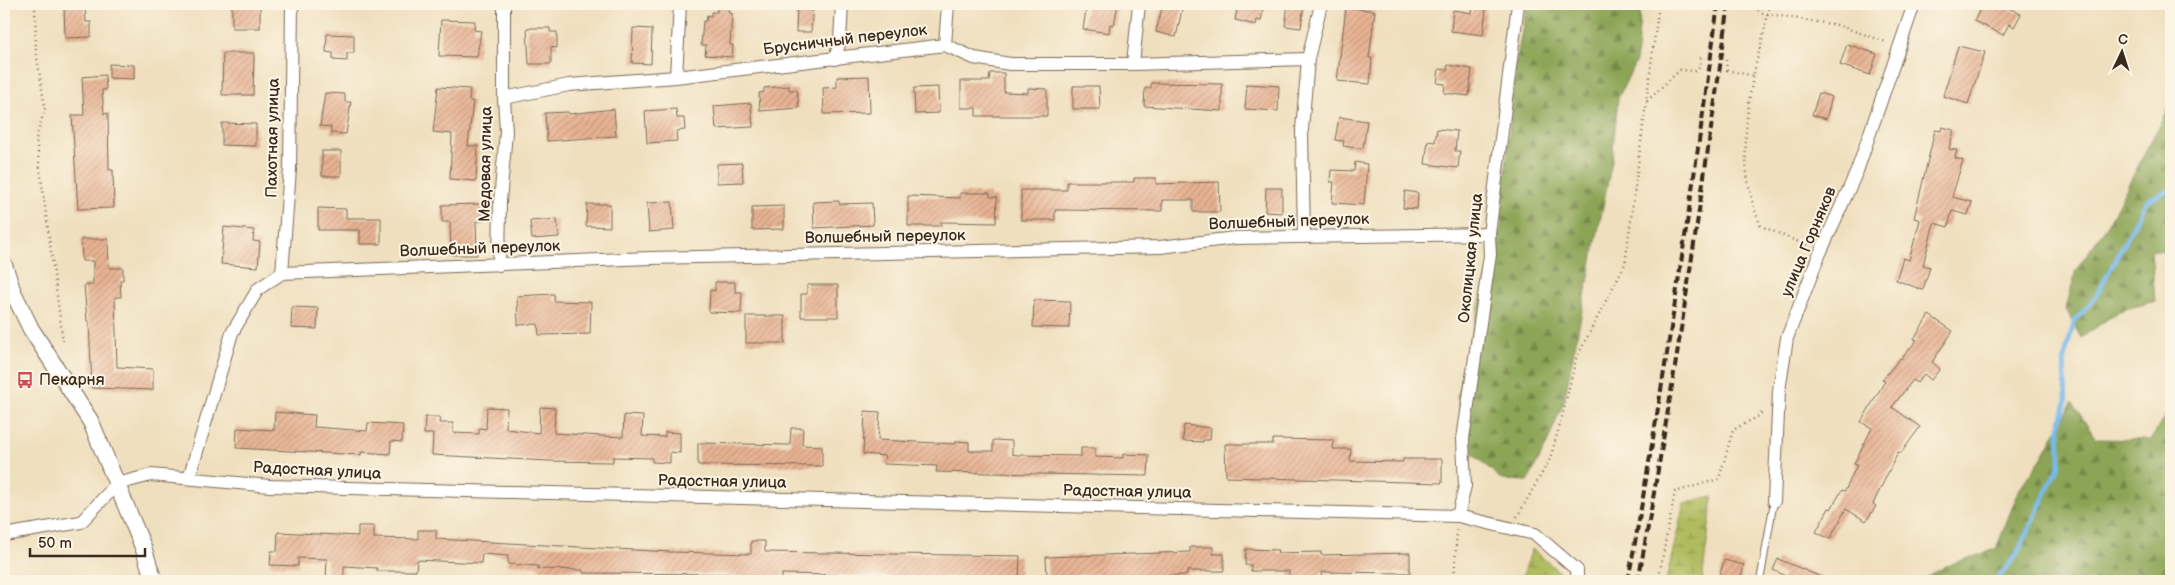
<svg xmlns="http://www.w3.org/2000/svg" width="2175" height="585" viewBox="0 0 2175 585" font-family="'Balsamiq Sans',sans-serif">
  <defs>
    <pattern id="forest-firs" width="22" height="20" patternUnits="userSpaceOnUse" patternTransform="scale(1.25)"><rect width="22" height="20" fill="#8ba455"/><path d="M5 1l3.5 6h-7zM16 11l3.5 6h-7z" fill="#738646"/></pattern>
    <pattern id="wetland-marsh" width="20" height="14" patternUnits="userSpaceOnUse" patternTransform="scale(1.25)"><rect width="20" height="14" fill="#afbc5e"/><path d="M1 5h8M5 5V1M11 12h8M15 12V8" fill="none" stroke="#90994d"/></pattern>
    <pattern id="building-hatch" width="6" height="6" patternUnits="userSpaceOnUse" patternTransform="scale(1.25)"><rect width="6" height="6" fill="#e9b494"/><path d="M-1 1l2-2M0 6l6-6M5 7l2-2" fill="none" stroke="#be9378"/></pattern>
  </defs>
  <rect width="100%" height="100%" fill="#fcf5e5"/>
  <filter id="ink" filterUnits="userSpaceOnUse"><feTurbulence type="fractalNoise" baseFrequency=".02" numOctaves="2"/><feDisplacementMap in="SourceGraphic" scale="10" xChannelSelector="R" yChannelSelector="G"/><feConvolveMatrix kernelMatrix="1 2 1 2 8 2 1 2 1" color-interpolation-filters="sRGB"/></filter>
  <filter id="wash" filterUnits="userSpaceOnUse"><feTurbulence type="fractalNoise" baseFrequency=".0096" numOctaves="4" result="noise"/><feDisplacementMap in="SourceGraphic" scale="20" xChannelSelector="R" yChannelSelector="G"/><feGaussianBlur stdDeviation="1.12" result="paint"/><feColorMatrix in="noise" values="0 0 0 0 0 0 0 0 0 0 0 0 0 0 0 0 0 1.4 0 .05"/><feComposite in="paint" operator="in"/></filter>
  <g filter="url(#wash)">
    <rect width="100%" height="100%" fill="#efdfbe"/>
    <!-- forest -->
    <g fill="url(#forest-firs)" stroke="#63673a">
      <path d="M1527,4H1641L1636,61L1618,98L1612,161L1564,401L1546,446L1528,481L1502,480L1469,450L1457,397L1470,337L1501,229L1514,74Z"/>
      <path d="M2171,103V253L2151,250L2155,301L2119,311L2081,338L2066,309L2076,270L2107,226Z"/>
      <path d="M2072,402L2096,439L2151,440L2171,406V581H1921L1946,566L1996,549L2019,490L2043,456Z"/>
    </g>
    <!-- wetland -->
    <g fill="url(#wetland-marsh)" stroke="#75733e">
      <path d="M1713,496L1702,581H1666L1684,503Z"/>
      <path d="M1532,549L1570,581H1521Z"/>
    </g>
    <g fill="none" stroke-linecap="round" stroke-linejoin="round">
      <!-- stream -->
      <path stroke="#77baed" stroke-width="4.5" d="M1996,581L2017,554L2060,463L2059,428L2066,401L2064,359L2074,322L2096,296L2147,200L2168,191L2171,195"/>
    </g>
    <g id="blocks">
      <!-- building -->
      <g fill="url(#building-hatch)">
        <rect x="232" y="4" width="28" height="24"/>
        <path d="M797,4H813L811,32H796Z"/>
        <path d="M1087,4H1118L1114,25L1110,24L1109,33L1083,29Z"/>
        <path d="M1163,4L1183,5L1176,37L1156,32Z"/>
        <path d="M1238,4H1264L1261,21L1257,20L1256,25L1235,20Z"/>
        <path d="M1288,4H1304L1301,28L1285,26Z"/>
        <path d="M1983,4H2000L2021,14L2014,27L2009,24L2003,35L1974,21Z"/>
        <path d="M64,5H85L86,22H91V37L65,38Z"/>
        <path d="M717,5L729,6L728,13H732L730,45H733L732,57L705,55L706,45H701L703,21H706L707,15L711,16V12H717Z"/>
        <path d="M1346,7L1375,11L1369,58H1372L1370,84L1337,81Z"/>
        <path d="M1473,8L1486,9L1483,35L1451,31L1453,10L1472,13Z"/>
        <path d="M441,20L475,21L474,30L481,31L477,57L439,56Z"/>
        <path d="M527,28H550V32H557V48L551,47V64H529Z"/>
        <path d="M633,28L652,29L651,64L632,63Z"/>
        <path d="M327,34L354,35V53H347V61L333,60V53L326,52Z"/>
        <path d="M1847,44L1877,54L1870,75L1840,65Z"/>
        <path d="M1958,46L1985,52L1968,104L1943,96Z"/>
        <path d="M223,53H254L253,95H222Z"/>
        <path d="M109,64L134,65V79L109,78Z"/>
        <path d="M1448,65L1472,69L1469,96L1444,93L1445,84L1437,83L1439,69L1447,70Z"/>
        <path d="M990,73H1004V92L1028,93V88L1047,89V116H976V108H961V81H989Z"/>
        <path d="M105,75L106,90H102L104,114L108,113L109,170H113L114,208L78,209L72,115H84L82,77Z"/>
        <path d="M869,76L870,113L824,114L823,88L837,87V77Z"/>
        <path d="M1151,83L1222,84V111L1144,106L1145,88H1151Z"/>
        <path d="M1247,84L1279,86L1278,111L1245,109Z"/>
        <path d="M789,86V90H797L799,108L760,111L759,93L764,92V88Z"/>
        <path d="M1073,86H1099L1100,109H1073Z"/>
        <path d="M438,87L470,89L469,101H473L468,146H478L476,181L450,179L452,134L433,132Z"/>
        <path d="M938,87L939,113L915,114L914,88Z"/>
        <path d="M325,93L345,94V102H351L346,134L331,133V127L320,126Z"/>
        <path d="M1819,93L1832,97L1826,119L1812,115Z"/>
        <path d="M751,103L753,127L716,129L714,106Z"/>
        <path d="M614,109L616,136L547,141L545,113L568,112L569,114Z"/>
        <path d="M676,109L677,118H684L685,130L676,131L677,141L647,143L645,111Z"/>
        <path d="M1339,117L1367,121L1363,149L1343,146L1344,141L1335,140Z"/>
        <path d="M222,123L256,124V146L222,145Z"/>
        <path d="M1942,127L1954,130L1949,149L1957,150L1955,158L1963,160L1952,197L1972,202L1968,215L1952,211L1948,227L1934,223L1923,265L1930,267L1923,290L1896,280L1903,258L1909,260L1920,220L1914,218L1928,160L1935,130L1941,131Z"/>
        <path d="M1437,129L1457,131L1455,151H1460L1458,168L1425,164L1428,141L1435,142Z"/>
        <rect x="322" y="151" width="19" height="25"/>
        <path d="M1355,162L1367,164L1364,205L1332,203L1334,182H1330L1331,170L1354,171Z"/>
        <path d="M742,163L743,182L717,183V164Z"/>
        <path d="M1134,178H1156V184L1219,182L1220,212H1193V200H1162V211L1055,210V220H1021V190H1067V182H1134Z"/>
        <path d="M1266,188H1282V213L1265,212Z"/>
        <path d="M1405,191L1418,193L1417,209L1403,208Z"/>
        <path d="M960,193H990V197H997L996,223L941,222V226H908V196L960,198Z"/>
        <path d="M839,201V204L872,203L873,225L814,228L813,202Z"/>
        <path d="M672,202L674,230L649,232L647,203Z"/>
        <path d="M482,204L483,221H476L477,255H451L450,222H442V205Z"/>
        <path d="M587,204H610V227L586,226Z"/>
        <path d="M784,206V229L752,230V207Z"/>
        <path d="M318,208L346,209V218H381V244H360V230H318Z"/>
        <path d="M557,219L559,237L532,239L530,221Z"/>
        <path d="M224,227L254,230L253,241L260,242L258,267L221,264Z"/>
        <path d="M81,239H108L109,268H123V280H120L121,297H115L117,367L153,369V390L92,388L89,321H87L84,285H93V261H82Z"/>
        <path d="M715,282H735V292H742L741,313L709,312L710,290L715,291Z"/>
        <path d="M807,285H838V317H801V294H807Z"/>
        <path d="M554,294V301L591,302L590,334L539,335L538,324L518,325L517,296Z"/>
        <path d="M1034,300L1070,301L1069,328L1033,327Z"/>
        <path d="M292,307L318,308L317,329L291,328Z"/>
        <path d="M1929,315L1953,331L1932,362L1940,369L1931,380L1924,374L1917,383L1913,380L1892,407L1920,427L1901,453L1898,452L1873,504L1876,506L1866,521L1846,509L1830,539L1816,532L1829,508L1831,509L1842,490L1845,491L1857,465L1854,464L1872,428L1861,422L1885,381L1882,380L1900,358L1901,359L1917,340L1914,339Z"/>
        <rect x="746" y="316" width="39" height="27"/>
        <path d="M487,407L507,408L506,429L539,433L540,407L555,408L554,433L585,435L623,437L624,415L643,416L642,436L665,437V432L680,433V453L670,452V463L652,462V458L613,457V462L549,461L432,455L433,434H424L425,417H440L439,423H453V433L479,434V428L486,429Z"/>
        <path d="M865,411L880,412L878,440L956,444V441L969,442V451H993V440L1012,441V454L1018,455L1081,456V448H1095V457L1123,458V454L1149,455L1148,476L936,472L937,466L884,464L885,456L863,454Z"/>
        <path d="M275,412L315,415L314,427L367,431L368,423L403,425L402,442L391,441L390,454L361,452V455L236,448L237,428L274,430Z"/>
        <path d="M1184,425L1211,428L1210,440H1203V442L1183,441Z"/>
        <path d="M791,428H803L802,445L822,446V466L698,465V443L790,445Z"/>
        <path d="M1273,439L1334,440L1333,449H1351L1350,461L1403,462V459H1442V483L1226,477L1225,444H1273Z"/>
        <path d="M358,526H374V538L418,539V530H436V539L671,552L751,554V541H765V552L1020,556L1019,581L946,577V581H890V576L782,574V580L764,579V581H748V576H729V574L583,573V570L538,569V566L508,564V556L482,554L481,563L417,560L416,571H377V568L344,566V581L326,580L327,559L298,558V566L270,565L271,551H277L278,532L358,536Z"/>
        <path d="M1190,547H1213V554H1224V571H1187V575L1158,576V581H1097V574L1047,577L1046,557L1190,552Z"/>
        <path d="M1246,549L1278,550L1277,553L1321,552V555L1410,553V573L1321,572L1322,580L1289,581V571H1251V565H1245Z"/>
        <path d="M1778,559L1831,581H1782L1784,575L1773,570Z"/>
        <path d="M1724,560L1744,565L1740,581H1718Z"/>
      </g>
    </g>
  </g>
  <g filter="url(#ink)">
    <use href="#blocks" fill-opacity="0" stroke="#7a6956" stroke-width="1"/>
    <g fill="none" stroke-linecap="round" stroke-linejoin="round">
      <!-- service casing -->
      <g stroke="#7a6956" stroke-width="8">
        <path id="service" d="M1760,581L1774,501"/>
      </g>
      <!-- minor casing -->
      <g stroke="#7a6956" stroke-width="14">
        <g id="minor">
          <path d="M945,45L948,4"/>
          <path d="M835,59L840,41L842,4"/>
          <path d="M1133,64L1139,4"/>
          <path d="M676,77L680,4"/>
          <path d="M504,98L569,85L676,77L945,45L974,58L1010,64H1133L1308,59"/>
          <path d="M1304,236L1302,130L1308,59L1321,4"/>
          <path d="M499,265L500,202L506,132L504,98V4"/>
          <path d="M282,273L290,169L292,4"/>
          <path d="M189,478L232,333L258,289L282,273L650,258L1160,247L1235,238L1489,234"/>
          <path d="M1774,501L1779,391L1787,338L1817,260L1857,171L1914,4"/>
          <path d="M1458,516L1465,486L1463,439L1490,255L1489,234L1518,4"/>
          <path d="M4,535L81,522L117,484L151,475L270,486L1458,516L1535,534L1577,570V581"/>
        </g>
      </g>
      <!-- tertiary casing -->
      <g stroke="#7a6956" stroke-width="18">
        <path id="tertiary" d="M4,265L13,292L31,329L91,422L143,547L154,581"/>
      </g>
      <!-- path -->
      <g stroke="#7a6956" stroke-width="2.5" stroke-dasharray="1 4" stroke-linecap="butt">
        <path d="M35,4L36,51L45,108L36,139L63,341"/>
        <path d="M1750,4L1762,13L1837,25L1886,42"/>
        <path d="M1769,4C1767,25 1760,46 1755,68C1744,120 1739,177 1761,226L1808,246"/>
        <path d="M1726,60L1727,70L1754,76"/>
        <path d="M1647,101L1680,70L1695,71L1700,66L1701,55"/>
        <path d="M1517,517L1550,459L1561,421L1576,359L1625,264L1659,4"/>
        <path d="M1454,581L1457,530"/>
        <path d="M1658,581L1675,492L1719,479L1733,430L1759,416L1764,410"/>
      </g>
      <!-- service -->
      <use href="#service" stroke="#fff" stroke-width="6"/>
      <!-- minor -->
      <use href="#minor" stroke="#fff" stroke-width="12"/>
      <!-- tertiary -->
      <use href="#tertiary" stroke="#fff" stroke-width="16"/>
      <!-- rail -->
      <g stroke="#3b2a1e" stroke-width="4" stroke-dasharray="8 4" stroke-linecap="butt">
        <path d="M1628,581C1663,390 1692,197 1718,4"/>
        <path d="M1638,581C1674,390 1701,197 1729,4"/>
      </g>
    </g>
  </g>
  <!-- icons -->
  <defs>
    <g id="bus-bare" transform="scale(1.35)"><path d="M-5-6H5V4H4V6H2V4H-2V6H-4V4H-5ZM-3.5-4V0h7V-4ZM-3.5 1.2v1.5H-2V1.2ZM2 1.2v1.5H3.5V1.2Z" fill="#d1495b" stroke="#fcf5e5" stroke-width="2.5" paint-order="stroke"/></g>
  </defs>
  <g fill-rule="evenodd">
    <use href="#bus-bare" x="25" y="380"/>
  </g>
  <g text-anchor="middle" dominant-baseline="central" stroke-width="4" stroke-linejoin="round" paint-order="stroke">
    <!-- street labels -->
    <g font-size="16" fill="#3b2a1e" stroke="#fcf5e5">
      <text transform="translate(845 40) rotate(-7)">Брусничный переулок</text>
      <text transform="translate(273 138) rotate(-89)">Пахотная улица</text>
      <text transform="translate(486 164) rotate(-89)">Медовая улица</text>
      <text transform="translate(1289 222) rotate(-2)">Волшебный переулок</text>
      <text transform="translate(885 237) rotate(-1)">Волшебный переулок</text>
      <text transform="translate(1809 242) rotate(-67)">улица Горняков</text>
      <text transform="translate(480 249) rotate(-2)">Волшебный переулок</text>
      <text transform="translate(1471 258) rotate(-84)">Околицкая улица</text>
      <text transform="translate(317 471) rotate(3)">Радостная улица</text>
      <text transform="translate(722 482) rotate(1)">Радостная улица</text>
      <text transform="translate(1127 492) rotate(1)">Радостная улица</text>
    </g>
    <!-- poi labels -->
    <g font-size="16" fill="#3b2a1e" stroke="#fcf5e5" text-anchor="start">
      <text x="39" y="380">Пекарня</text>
    </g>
  </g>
  <!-- margin -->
  <rect width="2175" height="585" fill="none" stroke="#fcf5e5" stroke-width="20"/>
  <!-- north arrow -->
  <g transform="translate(2122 52) rotate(4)" stroke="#fcf5e5" stroke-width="4" paint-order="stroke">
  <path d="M0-4L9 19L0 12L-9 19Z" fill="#3b2a1e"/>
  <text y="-8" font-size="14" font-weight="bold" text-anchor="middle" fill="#3b2a1e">С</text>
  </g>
  <!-- scale -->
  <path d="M30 548v8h115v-8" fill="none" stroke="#3b2a1e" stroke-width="2.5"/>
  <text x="38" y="548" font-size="15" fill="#3b2a1e" stroke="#fcf5e5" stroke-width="4" paint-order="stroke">50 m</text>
</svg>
